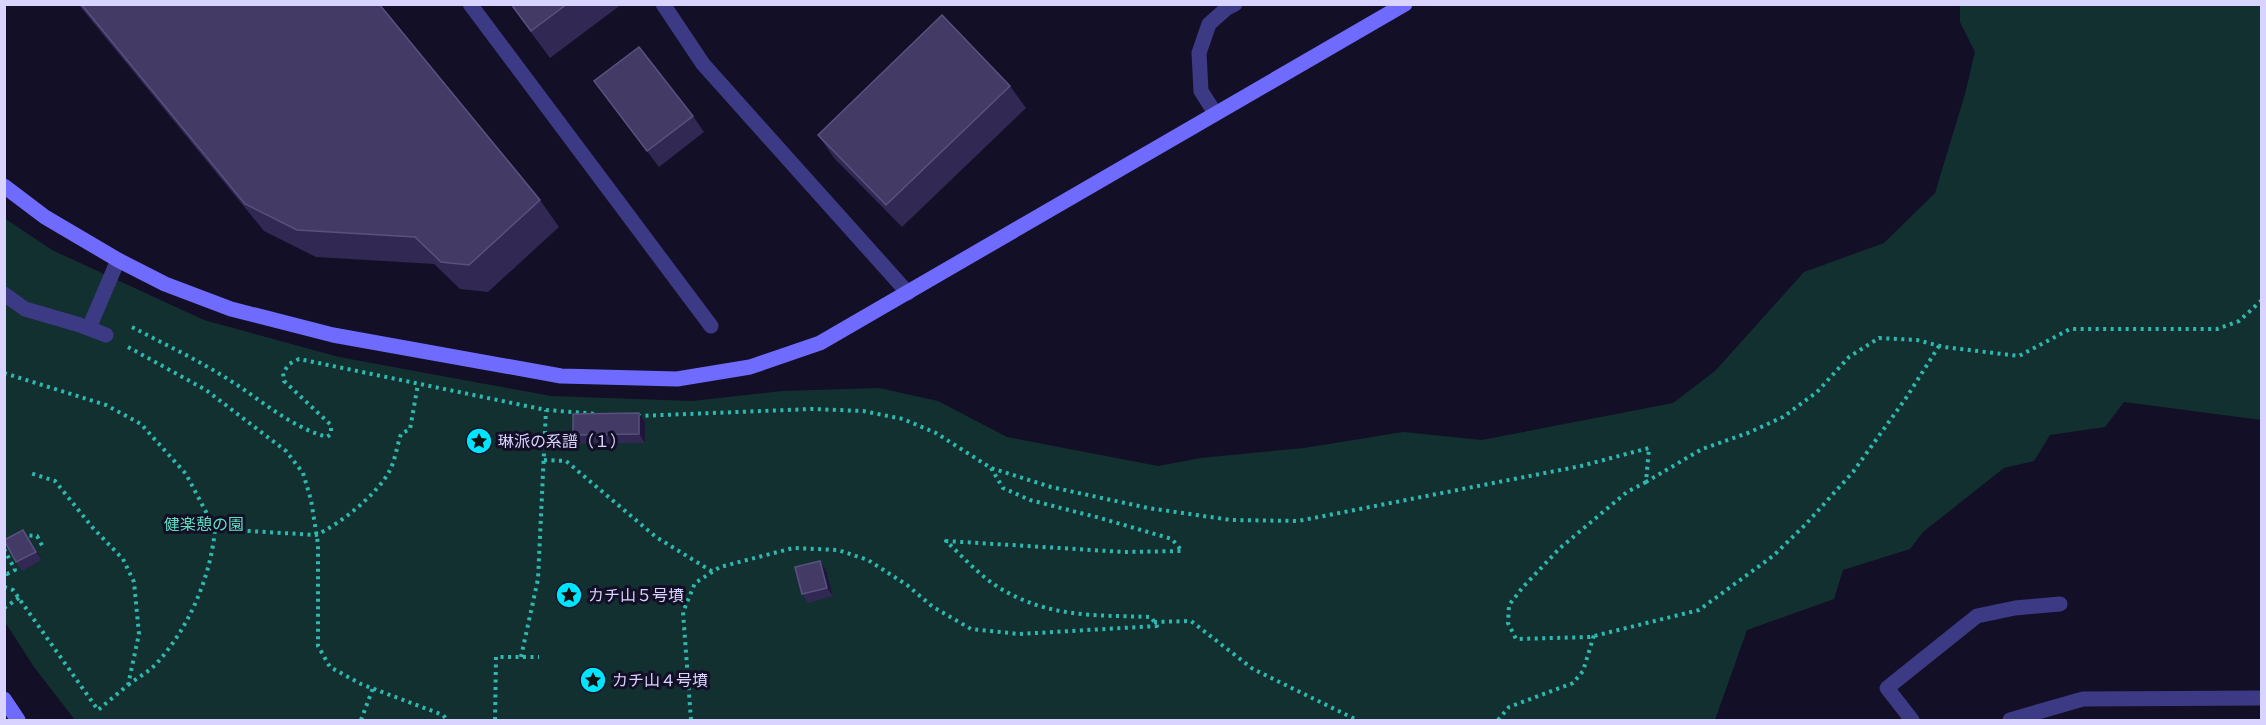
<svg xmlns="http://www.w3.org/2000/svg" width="2266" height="725" viewBox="0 0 2266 725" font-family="Cabin,'Noto Sans JP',sans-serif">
  <rect width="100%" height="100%" fill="#130f26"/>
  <!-- green -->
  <path fill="#12302f" d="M1960,5H2261V420L2124,402L2105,427L2050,435L2034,461L2004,468L1923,532L1910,549L1843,570L1834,599L1747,630L1715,720H75L34,667L5,622L4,218L52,250L204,320L339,357L551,396L692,401L782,391L879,388L938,401L1007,437L1158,466L1201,458L1304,448L1403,432L1482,440L1673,403L1715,371L1804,272L1884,243L1935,193L1965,94L1975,52L1960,22Z"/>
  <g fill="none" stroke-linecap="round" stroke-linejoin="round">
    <!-- path -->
    <g stroke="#2fb8b0" stroke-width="4" stroke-dasharray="3 4.5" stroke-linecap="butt">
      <path d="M132,327C162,343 194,358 223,376C258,397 288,426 327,437L331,434V425L284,381L283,373L289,364L299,359L546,410L598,414"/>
      <path d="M128,347L206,390L286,451L303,473L311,500L318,544V646L330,667L361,684L443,715L447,720"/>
      <path d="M4,373L106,405L141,424L186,474L215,529"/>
      <path d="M638,416L812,409L863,411L903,419L936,433L991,468L1051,487L1148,508L1231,520L1298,521L1581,466L1649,448L1646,482L1702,449L1748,433L1783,417L1817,392L1849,357L1879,338L1917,340L1944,347L2019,356L2070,329H2217L2239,321L2262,300"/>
      <path d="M544,460L566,461L656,537L713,572"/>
      <path d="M1646,482L1627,492L1560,548L1523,587L1509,605L1508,623L1516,639L1590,637L1699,610L1773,556L1805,525L1853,472L1906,398L1939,346"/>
      <path d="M22,535L37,536L44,549"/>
      <path d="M4,549L15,570L7,574L4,569"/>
      <path d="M4,587L13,590L98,710L128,685L139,634L134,582L123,559L93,528L55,481L30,473"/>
      <path d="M4,608L19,598"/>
      <path d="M1154,622L1191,621L1253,669L1357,720"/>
      <path d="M521,657L538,579L546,410"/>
      <path d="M128,685C137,678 147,673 155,665C188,630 211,577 215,529L316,535C340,524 378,494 390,470C395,460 397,446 401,434L410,429L418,384"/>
      <path d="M361,720L373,688"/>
      <path d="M495,720L496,657H539"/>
      <path d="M691,720L683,612L695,583L720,567L793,548L838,550L868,560L907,585L933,607L971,629L1019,634L1157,626L1151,617C1094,615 1048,618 998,587C979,575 962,556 946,541L1124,552L1182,551L1172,539L1100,518L1030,500L1003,488L991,468"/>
      <path d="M1498,720L1509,707L1573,683L1583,671L1594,635"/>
    </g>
    <!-- lane -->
    <g stroke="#3d3a85" stroke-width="15">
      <path d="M4,294L25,309L80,325L106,335"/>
      <path d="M89,328L118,260"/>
    </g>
    <!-- street -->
    <g stroke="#3d3a85" stroke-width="15">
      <path d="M470,4L711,326"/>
      <path d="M663,4L703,64L908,293"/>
      <path d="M1215,113L1201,91L1199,53L1209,24L1227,8L1235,4"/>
      <path d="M1912,720L1887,688L1977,616L2015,608L2060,604"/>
      <path d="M2010,720L2083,699L2262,698"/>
    </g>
    <!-- secondary -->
    <g stroke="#6f6bff" stroke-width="15">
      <path d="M4,186L45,217L118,260L165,284L231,309L333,335L561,376L677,379L750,367L820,343L1405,4"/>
      <path d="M4,699L18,720"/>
    </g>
  </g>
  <!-- wall -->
  <g fill="#312854">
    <path d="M78,4H379L540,200L559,227L488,292L460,289L434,264L316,257L264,231Z"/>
    <path d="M510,4H622L550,58Z"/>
    <path d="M594,81L693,116L704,132L659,167Z"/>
    <path d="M1010,86L1026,108L902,227L834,158L818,135Z"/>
    <path d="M639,413L645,422V443L579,444L573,435Z"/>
    <path d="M23,530L42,560L22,571L16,562Z"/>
    <path d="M820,561L826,570L833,596L808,603L802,594Z"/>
  </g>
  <!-- shaded-wall -->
  <g fill="#1d163a">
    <path d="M639,413L645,422V443L639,434Z"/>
    <path d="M23,530L29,538L42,560L36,552Z"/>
    <path d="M820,561L826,570L833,596L827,588Z"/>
  </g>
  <!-- building -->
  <g fill="#433a66" stroke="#5a527e" stroke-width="1.5">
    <path d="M81,4H379L540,200L469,265L441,262L415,237L297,230L245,204Z"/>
    <path d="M511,4H567L531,31Z"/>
    <path d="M942,15L1010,86L886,205L818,135Z"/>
    <path d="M639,47L693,116L647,151L594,81Z"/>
    <path d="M639,413V434L573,435V414Z"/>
    <path d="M23,530L36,552L16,562L4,540Z"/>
    <path d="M820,561L827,588L802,594L795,567Z"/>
  </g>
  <!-- icons -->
  <defs>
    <g id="sight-disc" transform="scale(1.35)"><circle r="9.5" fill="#00e5ff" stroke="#130f26"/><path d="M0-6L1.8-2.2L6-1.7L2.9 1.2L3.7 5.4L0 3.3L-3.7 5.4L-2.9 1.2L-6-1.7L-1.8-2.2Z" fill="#111"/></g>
  </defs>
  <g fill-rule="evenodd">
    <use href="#sight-disc" x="479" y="441"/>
    <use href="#sight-disc" x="569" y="595"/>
    <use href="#sight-disc" x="593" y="680"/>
  </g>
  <g text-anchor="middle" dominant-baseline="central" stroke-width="6" stroke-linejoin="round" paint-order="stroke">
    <!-- poi labels -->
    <g font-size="16" fill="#d9d4ff" stroke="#130f26" text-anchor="start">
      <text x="498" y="441">琳派の系譜（１）</text>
      <text x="588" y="595">カチ山５号墳</text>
      <text x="612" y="680">カチ山４号墳</text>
    </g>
    <!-- park labels -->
    <g font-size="16" fill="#5fe0c0" stroke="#130f26">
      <text x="204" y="524">健楽憩の園</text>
    </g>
  </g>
  <!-- border -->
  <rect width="2266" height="725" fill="none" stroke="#d9d4ff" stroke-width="12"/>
</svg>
